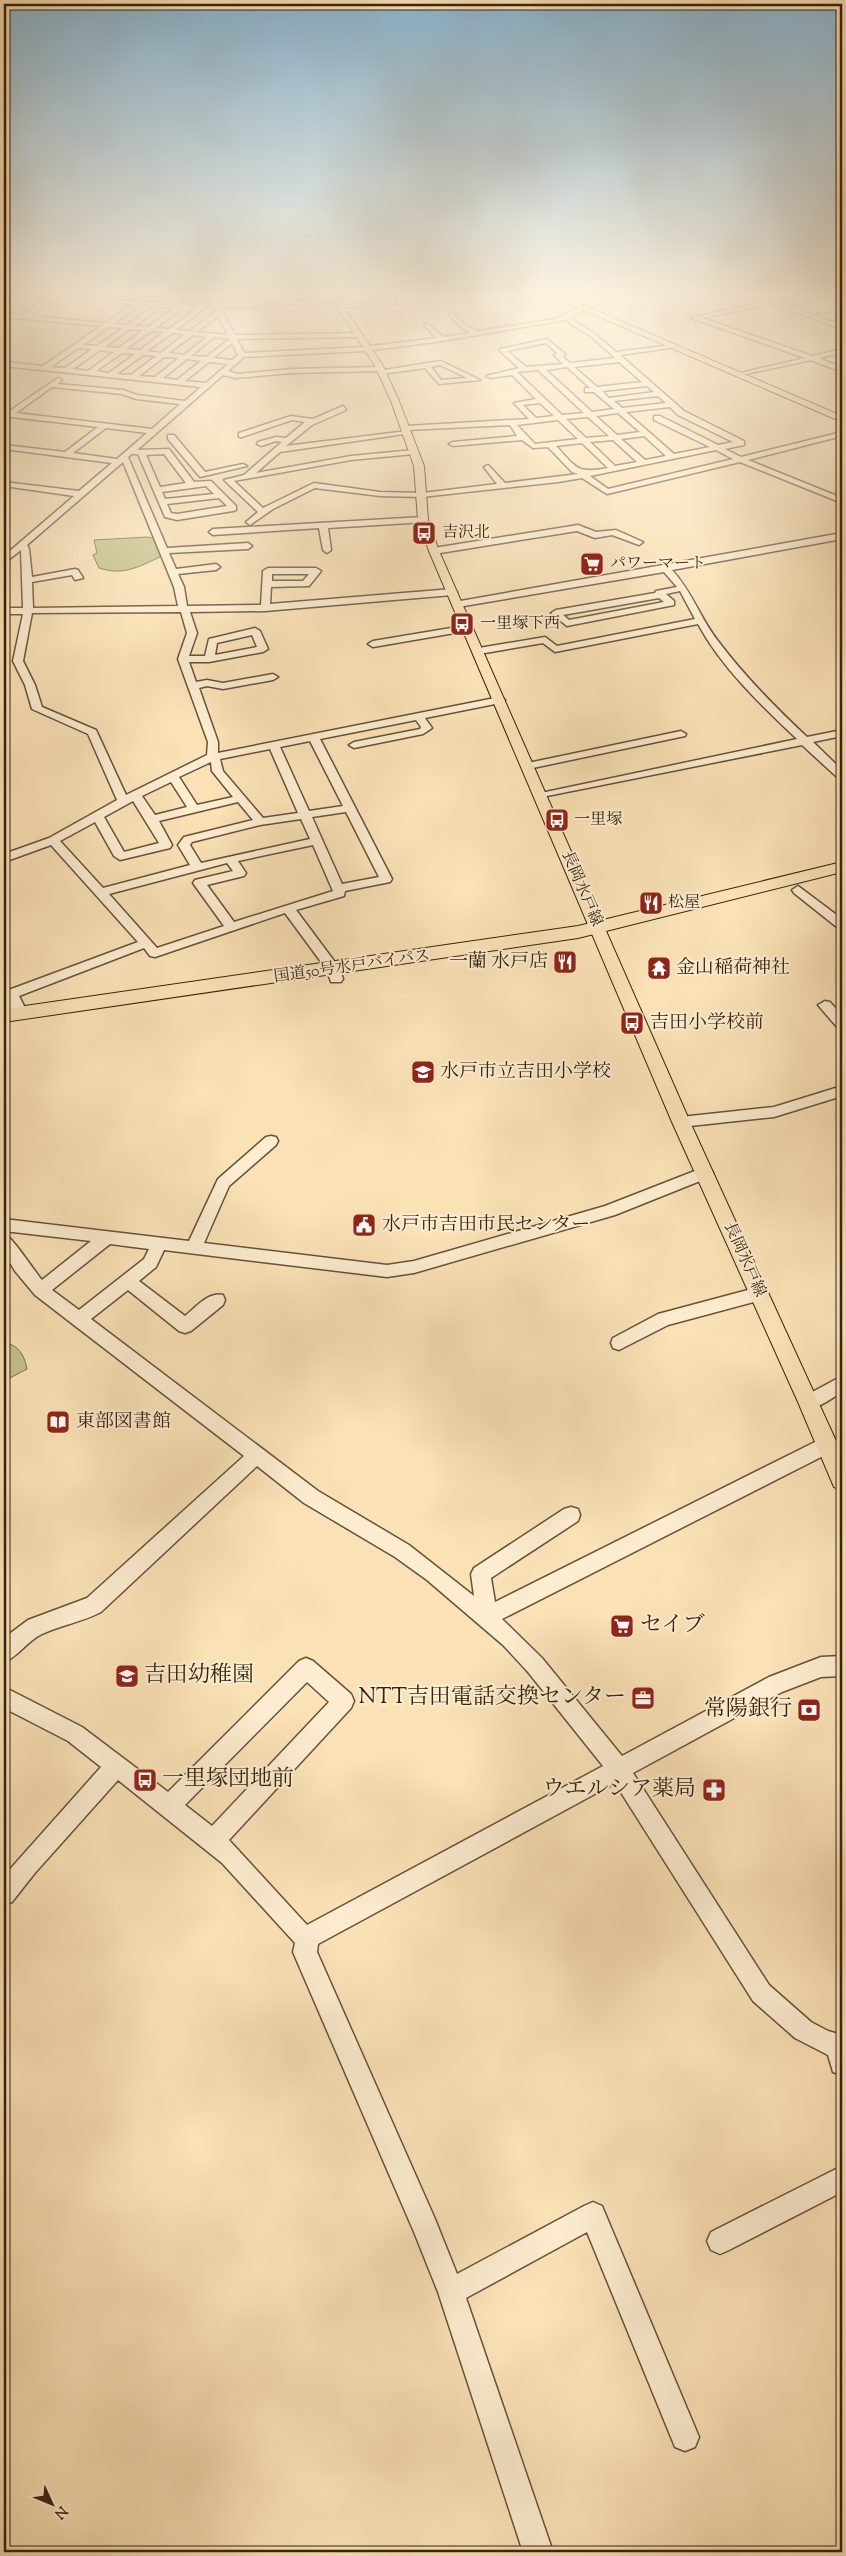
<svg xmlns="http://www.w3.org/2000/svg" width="846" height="2556" viewBox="0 0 846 2556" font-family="'Sorts Mill Goudy','Noto Serif JP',serif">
  <rect width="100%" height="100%" fill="#fae1b6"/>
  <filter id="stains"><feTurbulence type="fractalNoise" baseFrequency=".004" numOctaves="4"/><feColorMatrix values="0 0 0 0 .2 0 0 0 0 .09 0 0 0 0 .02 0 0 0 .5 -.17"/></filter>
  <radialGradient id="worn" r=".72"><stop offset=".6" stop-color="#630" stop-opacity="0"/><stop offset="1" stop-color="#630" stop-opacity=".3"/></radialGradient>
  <!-- green -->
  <g fill="#c4c189" stroke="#7c724c">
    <path d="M148,537L155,539L162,554L160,557C138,567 123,576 99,568L93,555L97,553L94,540Z"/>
    <path d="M4,1342C19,1346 24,1354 27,1369L4,1381Z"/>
  </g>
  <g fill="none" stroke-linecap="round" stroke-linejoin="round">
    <!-- minor casing -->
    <g stroke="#665239" stroke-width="3">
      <g id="minor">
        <path d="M50,296H58L30,316L106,323L133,304L67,296L138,301L142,299L145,302L163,301L166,304L179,305L190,296H198L186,306L199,307L204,304L207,306L176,330L190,331L216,311L208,296H214L218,304L337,299L339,302L220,308L235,335L360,333L363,335L360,337L237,339L244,353L364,347L436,338L424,325L427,323L443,337L471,333L462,328L449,315L451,312L466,326L479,331L555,319L578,308L554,296H563L586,308L570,318L596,335L616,352L672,345L670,348L620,355L684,411L744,441V445L725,449L741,457L842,432V436L748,460L842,498V503L740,462L607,494L582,478L558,482L422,497L380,496L315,488L273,509L250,525L246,522L258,512L224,480L244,475L282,442L276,441L261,446L257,444L258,442L276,437L286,438L305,422L292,420L242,437H239V433L291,416L313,419L343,406L346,410L312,425L286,446L407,431L411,433L280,452L256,473L351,456L414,450L418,452L414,454L351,460L234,481L263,508L314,483L380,492L422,493L497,484L484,467L488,465L505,483L578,474L572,472L548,447L533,448L522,440L453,446L449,444L453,442L517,436L510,425L406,430L402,428L406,426L529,419L514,403L536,399L512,375L490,378L486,376L519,368L500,351V349L547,339L565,354L563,357L570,363L615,358L592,337L565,320L436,342L364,351L244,357L228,371L237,374L291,369L381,367L384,370L441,361L480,380L439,384L425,368L382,374L379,371L291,373L236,378L223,375L137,450L169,449L194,482L211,481L236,506V510L233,511L177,520L165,517L138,454H132L128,457L167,548L248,543L252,546L248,549L169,553L176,569L216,564L220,567L216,570L178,574L184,587L187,606L261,605L263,571L268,568H316L321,571L309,586L271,587L270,604L452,589L457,592L452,595L265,611L190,612L197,633L189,656H205L209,639L255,628L260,631L268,649L263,652L209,662H189L196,682L207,680L223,683L273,674L278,677L273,680L223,689L207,686L199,688L218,742V753L500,697L505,700L500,703L425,718L432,728L423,734L354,748L349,745L354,742L420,729L421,727L416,720L320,739L392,879L390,882L345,891L344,896L296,910L340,969L343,979L341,982H331L327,970L285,913L155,957L150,956L144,948L19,996L24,1006L23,1014L16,1018L9,1014L10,1006L4,994L6,991L138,942L51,845L4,862V854L49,838L117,800L88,734L32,709L25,685L13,661L23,614H4V608H23L21,550L4,563V556L74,496L4,486V482L79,491L112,463L4,449V445L65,452L98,427L11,417L5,420L4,412H8L58,378L62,380L58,384L123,390L137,395L185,401L201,387L4,366V362L43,366L101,326L4,317V313L22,315ZM140,305L154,306L127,325L114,324ZM161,307L174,308L148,327L135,326ZM181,309L194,310L169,329L156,328ZM218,316L228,335L197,332ZM109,327L123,328L97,346L83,345ZM130,329L143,330L119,348L105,347ZM151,331L164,332L140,350L126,349ZM172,333L185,334L161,353L147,351ZM193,335L207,337L184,355L169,353ZM214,337L230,339L206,357L191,356ZM232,343L238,355L232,360L213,358ZM546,343L557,353L554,355L563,364L526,367L507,351ZM78,348L92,349L65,368L51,367ZM100,350L114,352L88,371L73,369ZM122,353L135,354L109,373L96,371ZM143,355L156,356L131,375L117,374ZM164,357L179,358L155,377L139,376ZM187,359L201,361L177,380L163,378ZM209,362L228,364L206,383L185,381ZM619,362L642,382L597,387L574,367ZM440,365L467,378L441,380L431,367ZM567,367L590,388H585V392H594L614,409L592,412L546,370ZM538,370L584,413L562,415L517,372ZM647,386L654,392L609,398L602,391ZM52,387L122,394L136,399L180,404L152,429L16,413ZM658,396L666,403L622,408L614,401ZM540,403L554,416L536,418L523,405ZM670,407L678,415L733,442L718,445L660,416H654V420L710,447L674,454L626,412ZM618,413L640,432L617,435L596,416ZM588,417L609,436L586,438L566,419ZM558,420L578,439L535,444L517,425ZM106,428L147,433L117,459L73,453ZM644,436L666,456L645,460L621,439ZM613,440L637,462L615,466L590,442ZM582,443L608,468C576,474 577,468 556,446ZM716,450L733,459L608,489L590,476ZM164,454L186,483L160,487L146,455ZM123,462L174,587L178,606L33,608L32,582L72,575L75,580L83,578L78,570L75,569L32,577L29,549L27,545ZM206,486L214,494L165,499L162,492ZM219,498L227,506L177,514L171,513L167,504ZM272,574H309L303,581H272ZM181,612L187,633L178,659L208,742L207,755L126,795L96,730L42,707L35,685L23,661L32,613ZM252,635L257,647L215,655L217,643ZM310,741L343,806L309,811L280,747ZM270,749L298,813L263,818L223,771L220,759ZM211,762L212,771L233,797L197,805L179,777ZM171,782L187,807L155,815L142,796ZM133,801L159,843L124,852L104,817ZM238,802L253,820L184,837L178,845L190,865L103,888L60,841L95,822L114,856L120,860L170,848L172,845L159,821ZM346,812L379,877L342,884L312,817ZM301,819L310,839L201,863L190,845L192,842L260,825ZM313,845L333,891L234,922L207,885L244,876L246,873L238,861ZM227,863L233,871L195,880L193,883L224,926L157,948L109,894Z"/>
        <path d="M753,296H763L842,325V329L772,304L702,318L812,356L842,349V353L819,358L842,368V372L811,360L736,376V374L805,358L691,318L765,301Z"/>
        <path d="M816,296H829L797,305L794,303Z"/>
        <path d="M395,300L397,303L341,308L338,306Z"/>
        <path d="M842,305V309L821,314L818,312Z"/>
        <path d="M168,435H174L205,472L243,464L247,466L200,477L168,439Z"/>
        <path d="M423,517L427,520L426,522L328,528L331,550L327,553L323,550L319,528L213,535L209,532L213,529Z"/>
        <path d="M578,525L596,532L616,530L643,542L639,545L612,535L595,538L577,531L434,554L430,551L434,548Z"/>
        <path d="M842,533V539L672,570C693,593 700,618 718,641C744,676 775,707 807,737L842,730V736L813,742L842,770V779L838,778L802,745L537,798L535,796L541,793L797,739C761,705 722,668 698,624L555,652L543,643L479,654L474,651L479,648L545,637L557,646L695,619L680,591L666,594L674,601V605L567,626L551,613L556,610L655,593L656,591L677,587L664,572L458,607L455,606V602ZM659,598L664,602L569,620L563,615Z"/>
        <path d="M469,625L472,626V630L373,647L368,644L373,641Z"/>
        <path d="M681,731L686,734L685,736L528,769L523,766L528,763Z"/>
        <path d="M798,886L842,919V929L838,928L794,893L792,890Z"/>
        <path d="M825,1001L830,1002L842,1016V1028L837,1027L818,1005Z"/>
        <path d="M842,1086V1096L774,1117L681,1127L674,1122L681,1117L774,1107Z"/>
        <path d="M271,1136L276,1137L278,1141L276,1145L229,1186L204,1243L387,1265L414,1261L605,1206L705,1167L710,1169L713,1173L710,1177L615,1215L414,1273L387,1277L164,1250L156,1267L139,1281L185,1316C195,1308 209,1291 223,1295L225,1300L223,1305L191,1331L185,1333L179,1331L128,1290L91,1319L318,1491L409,1545L474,1596L471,1574L474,1568L564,1509L571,1507L578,1509L580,1515L578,1521L491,1578L495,1602L821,1439L827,1437L833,1439L836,1445L833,1451L502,1619L542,1658L622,1756L769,1677L821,1657L842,1656V1676L821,1677L782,1692L633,1773L769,1985L811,2022L828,2031L842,2035V2075L833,2072L828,2055L795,2038L753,2001L615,1783L318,1944L317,1952L435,2219L457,2274L584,2206L593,2202L602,2206L699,2437L695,2447L685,2451L675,2447L587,2232L466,2298L553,2552H523L438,2292L414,2232L293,1952L295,1943L222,1863L118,1780L34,1874L12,1902L4,1905V1876L101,1767L68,1741L4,1708V1687L82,1727L168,1792L299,1661L306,1658L313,1661L351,1694L354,1701L351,1708L229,1840L307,1925L603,1766L528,1672L503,1645L427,1580L395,1557L304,1503L257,1466L101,1612C82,1622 61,1625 42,1634C27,1641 18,1657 4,1662V1638L28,1620L87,1598L244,1456L35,1295L15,1271L4,1253V1234C12,1236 34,1271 42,1280L91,1241L4,1231V1219L189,1241L218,1179L266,1137ZM110,1244L149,1249L144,1259L79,1310L52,1290ZM307,1682L329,1702L212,1826L185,1805Z"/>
        <path d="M759,1287L765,1289L767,1294L765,1299L668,1325L619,1350L613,1348L611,1343L613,1338L658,1314Z"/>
        <path d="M842,1376V1392C831,1398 816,1412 803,1407L800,1402L803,1397Z"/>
        <path d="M842,2166V2192L729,2250L720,2254L711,2250L707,2241L711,2232Z"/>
      </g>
    </g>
    <!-- major casing -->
    <g stroke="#35230f" stroke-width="2">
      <g id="major">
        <path d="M330,296H337L383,366L399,401L424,466L428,520L439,551L690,1122L842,1454V1490L834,1487L831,1480L798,1402L672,1122L429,551L418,520L414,466L391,401L375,366Z"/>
        <path d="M616,296H629L590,308L842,416V422L579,308Z"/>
      </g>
    </g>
    <!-- highway casing -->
    <g stroke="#35230f" stroke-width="2">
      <g id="highway">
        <path d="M4,296H10L4,302Z"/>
        <path d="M842,862V872L578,938L4,1022V1009L578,926Z"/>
      </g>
    </g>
    <!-- minor -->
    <use href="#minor" fill="#fcecd0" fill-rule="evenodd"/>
    <!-- major -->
    <use href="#major" fill="#fae1b6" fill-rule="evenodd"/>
    <!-- highway -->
    <use href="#highway" fill="#fae1b6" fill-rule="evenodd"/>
  </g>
  <!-- sky -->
  <linearGradient id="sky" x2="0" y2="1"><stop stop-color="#8bb7d4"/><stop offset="0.45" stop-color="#fdf2de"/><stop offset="1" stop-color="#fdf2de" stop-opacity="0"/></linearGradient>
  <rect width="846" height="654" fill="url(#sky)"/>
  <!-- icons -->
  <defs>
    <g id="bus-square" transform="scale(1.25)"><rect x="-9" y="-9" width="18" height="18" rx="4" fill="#8f2418" stroke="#fcecd0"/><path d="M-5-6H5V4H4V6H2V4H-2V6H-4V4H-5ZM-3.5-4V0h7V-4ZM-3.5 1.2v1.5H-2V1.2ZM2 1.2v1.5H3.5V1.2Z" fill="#fff"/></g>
    <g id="supermarket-square" transform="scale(1.25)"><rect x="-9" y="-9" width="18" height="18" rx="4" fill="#8f2418" stroke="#fcecd0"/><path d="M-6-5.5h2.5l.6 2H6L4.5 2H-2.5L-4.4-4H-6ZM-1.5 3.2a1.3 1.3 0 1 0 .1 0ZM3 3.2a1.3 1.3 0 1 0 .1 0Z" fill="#fff"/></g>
    <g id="restaurant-square" transform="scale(1.25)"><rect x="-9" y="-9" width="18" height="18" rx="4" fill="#8f2418" stroke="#fcecd0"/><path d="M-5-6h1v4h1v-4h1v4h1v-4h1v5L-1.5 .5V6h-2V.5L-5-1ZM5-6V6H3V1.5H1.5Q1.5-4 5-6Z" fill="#fff"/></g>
    <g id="temple-square" transform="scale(1.25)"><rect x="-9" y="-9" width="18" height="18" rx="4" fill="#8f2418" stroke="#fcecd0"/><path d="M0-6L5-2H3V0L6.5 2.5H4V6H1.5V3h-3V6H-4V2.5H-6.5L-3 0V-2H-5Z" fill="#fff"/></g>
    <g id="school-square" transform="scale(1.25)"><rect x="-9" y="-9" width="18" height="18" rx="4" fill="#8f2418" stroke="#fcecd0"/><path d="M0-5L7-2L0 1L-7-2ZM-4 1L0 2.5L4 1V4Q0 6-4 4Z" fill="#fff"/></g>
    <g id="civic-square" transform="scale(1.25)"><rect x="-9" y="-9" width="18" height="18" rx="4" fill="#8f2418" stroke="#fcecd0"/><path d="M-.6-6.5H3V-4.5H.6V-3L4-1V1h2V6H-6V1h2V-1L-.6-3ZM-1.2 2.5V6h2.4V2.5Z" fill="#fff"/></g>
    <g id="library-square" transform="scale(1.25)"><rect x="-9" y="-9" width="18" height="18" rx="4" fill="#8f2418" stroke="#fcecd0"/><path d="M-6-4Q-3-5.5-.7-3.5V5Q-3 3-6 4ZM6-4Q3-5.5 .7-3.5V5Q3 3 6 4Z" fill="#fff"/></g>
    <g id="office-square" transform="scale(1.25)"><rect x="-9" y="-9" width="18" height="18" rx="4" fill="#8f2418" stroke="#fcecd0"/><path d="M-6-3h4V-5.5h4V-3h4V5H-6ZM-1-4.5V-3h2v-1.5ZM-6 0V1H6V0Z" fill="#fff"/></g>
    <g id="bank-square" transform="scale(1.25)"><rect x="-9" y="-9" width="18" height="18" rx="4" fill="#8f2418" stroke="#fcecd0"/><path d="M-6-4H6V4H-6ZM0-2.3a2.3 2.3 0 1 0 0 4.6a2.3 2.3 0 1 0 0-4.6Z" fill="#fff"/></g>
    <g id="pharmacy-square" transform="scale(1.25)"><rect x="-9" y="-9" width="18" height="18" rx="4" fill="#8f2418" stroke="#fcecd0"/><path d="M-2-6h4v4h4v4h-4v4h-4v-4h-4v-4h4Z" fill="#fff"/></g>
  </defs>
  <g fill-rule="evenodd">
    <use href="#bus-square" x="424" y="533"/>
    <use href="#supermarket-square" x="592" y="564"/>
    <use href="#bus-square" x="462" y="624"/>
    <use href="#bus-square" x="557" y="820"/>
    <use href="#restaurant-square" x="651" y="903"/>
    <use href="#restaurant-square" x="565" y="962"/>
    <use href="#temple-square" x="659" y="968"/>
    <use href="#bus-square" x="632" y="1023"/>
    <use href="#school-square" x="423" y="1072"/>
    <use href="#civic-square" x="364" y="1225"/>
    <use href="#library-square" x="58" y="1422"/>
    <use href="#supermarket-square" x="622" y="1626"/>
    <use href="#school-square" x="127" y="1676"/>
    <use href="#office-square" x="643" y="1698"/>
    <use href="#bank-square" x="809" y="1710"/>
    <use href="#bus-square" x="145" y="1780"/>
    <use href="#pharmacy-square" x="714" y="1790"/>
  </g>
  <g text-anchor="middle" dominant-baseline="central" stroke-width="4" stroke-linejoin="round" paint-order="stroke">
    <!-- far-poi labels -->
    <g font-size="16" fill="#35230f" stroke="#fcecd0" text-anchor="start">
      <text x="442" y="533">吉沢北</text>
      <text x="610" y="564">パワーマート</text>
      <text x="480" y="624">一里塚下西</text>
      <text x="574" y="820">一里塚</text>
      <text x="668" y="903">松屋</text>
    </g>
    <!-- far-street labels -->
    <g font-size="16" fill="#35230f" stroke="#fcecd0">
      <text transform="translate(581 889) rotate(67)">長岡水戸線</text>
      <text transform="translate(352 967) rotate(-8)">国道50号水戸バイパス</text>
      <text transform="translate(744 1260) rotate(66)">長岡水戸線</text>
    </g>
    <!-- poi labels -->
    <g font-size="19" fill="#35230f" stroke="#fcecd0" text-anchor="start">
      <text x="548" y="962" text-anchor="end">一蘭 水戸店</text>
      <text x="676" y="968">金山稲荷神社</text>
      <text x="650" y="1023">吉田小学校前</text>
      <text x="440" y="1072">水戸市立吉田小学校</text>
      <text x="382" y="1225">水戸市吉田市民センター</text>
      <text x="76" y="1422">東部図書館</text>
    </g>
    <!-- near-poi labels -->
    <g font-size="22" fill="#35230f" stroke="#fcecd0" text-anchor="start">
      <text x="640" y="1626">セイブ</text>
      <text x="144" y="1676">吉田幼稚園</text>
      <text x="626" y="1698" text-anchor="end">NTT吉田電話交換センター</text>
      <text x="792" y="1710" text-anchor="end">常陽銀行</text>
      <text x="162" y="1780">一里塚団地前</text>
      <text x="696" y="1790" text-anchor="end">ウエルシア薬局</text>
    </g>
  </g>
  <!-- margin -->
  <rect width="846" height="2556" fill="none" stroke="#fae1b6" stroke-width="20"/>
  <rect x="5" y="5" width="836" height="2546" fill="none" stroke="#35230f" stroke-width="2.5"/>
  <rect x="10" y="10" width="826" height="2536" fill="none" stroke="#35230f"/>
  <!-- north arrow -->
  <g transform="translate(52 2504) rotate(134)" stroke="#fcecd0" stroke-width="4" paint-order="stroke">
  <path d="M0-4L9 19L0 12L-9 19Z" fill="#35230f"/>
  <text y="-8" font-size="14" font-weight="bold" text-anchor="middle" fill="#35230f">N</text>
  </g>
  <rect width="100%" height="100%" filter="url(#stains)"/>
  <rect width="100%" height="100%" fill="url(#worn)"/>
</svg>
